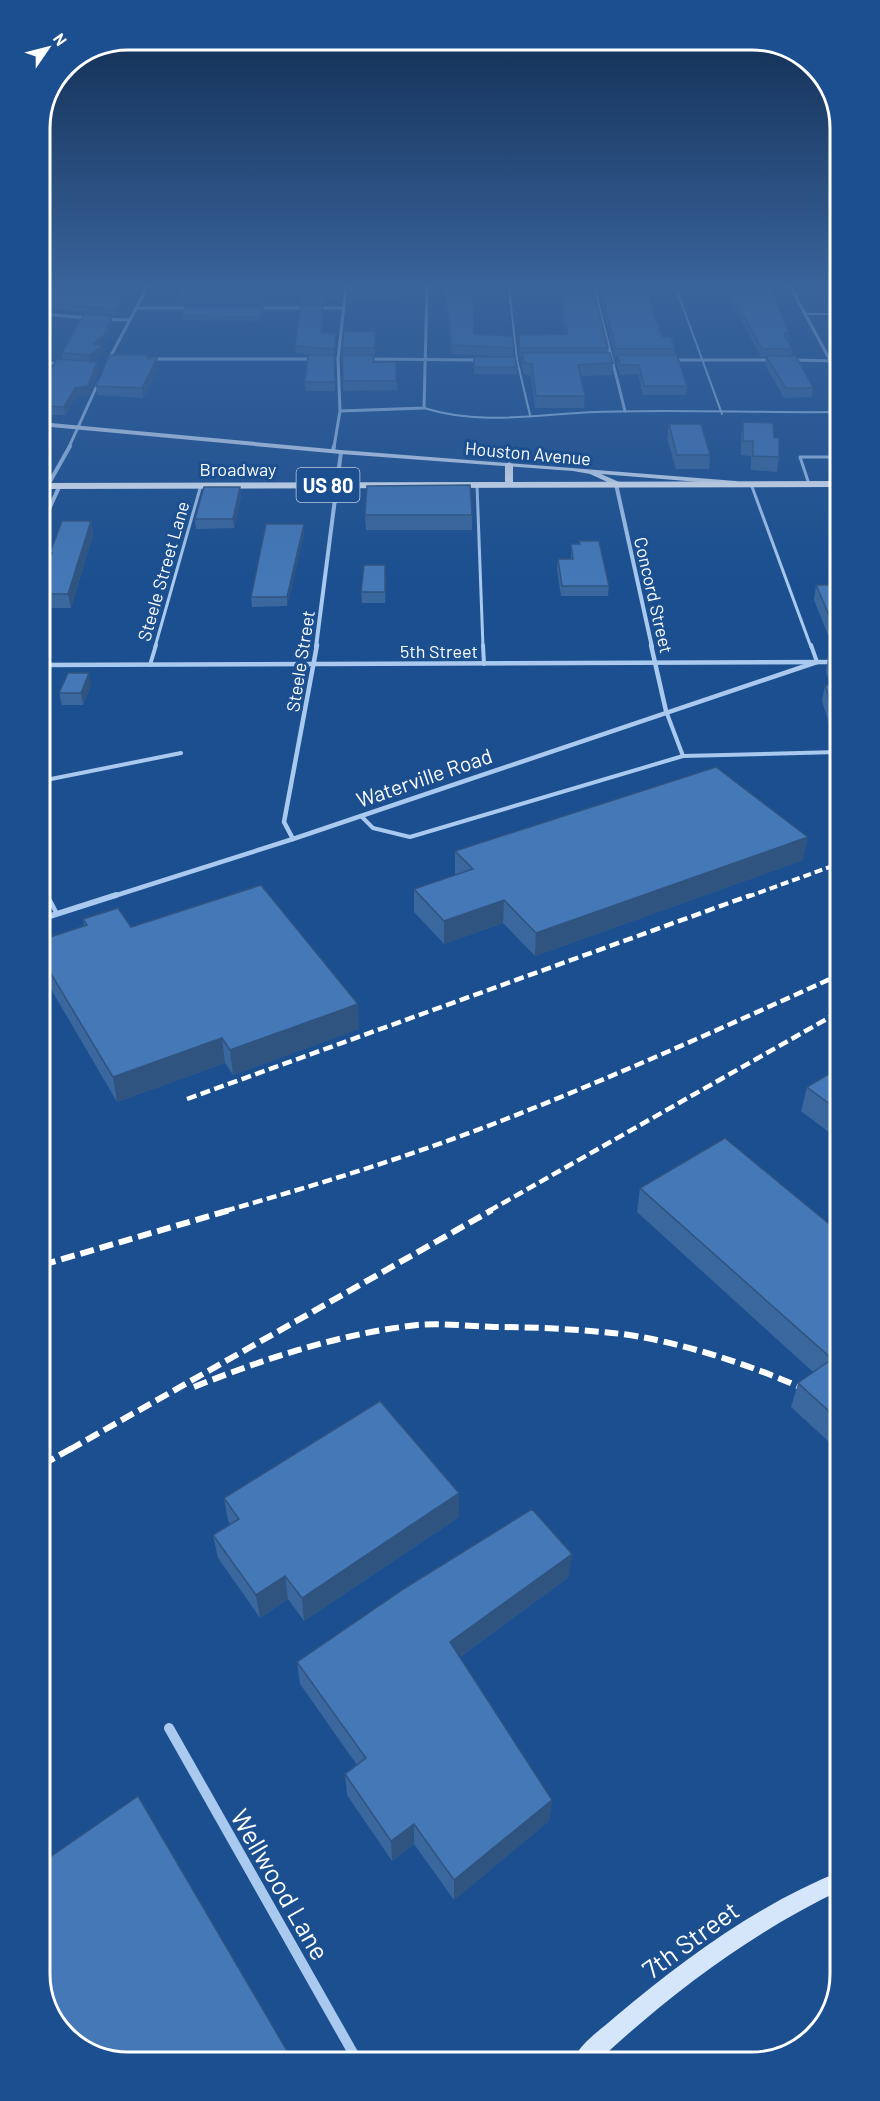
<svg xmlns="http://www.w3.org/2000/svg" width="880" height="2101" viewBox="0 0 880 2101" font-family="Barlow,sans-serif">
  <rect width="100%" height="100%" fill="#1b4f8f"/>
  <g fill="none" stroke-linecap="round" stroke-linejoin="round">
    <!-- lane-far3 -->
    <g stroke="#a9c9ee" stroke-width="2">
      <path d="M509,288L517,360L530,415"/>
      <path d="M676,288L722,414"/>
      <path d="M805,314H837"/>
      <path d="M424,408C481,426 538,414 596,412C676,409 757,413 837,412"/>
    </g>
    <!-- lane-far2 -->
    <g stroke="#a9c9ee" stroke-width="3">
      <path d="M751,484L811,647"/>
      <path d="M809,484L800,457H837"/>
      <path d="M477,485L483,647"/>
      <path d="M155,647L201,485"/>
    </g>
    <!-- lane-far1 -->
    <g stroke="#a9c9ee" stroke-width="4">
      <path d="M483,645L484,664"/>
      <path d="M811,645L817,662"/>
      <path d="M150,665L156,645"/>
      <path d="M683,756L838,752"/>
      <path d="M41,781L181,753"/>
      <path d="M361,816L373,828L410,837L683,756L666,711"/>
      <path d="M41,885L47,897"/>
    </g>
    <!-- lane -->
    <path stroke="#a9c9ee" stroke-width="4.5" d="M47,895L57,914"/>
    <!-- street-far4 -->
    <g stroke="#a9c9ee" stroke-width="3">
      <path d="M594,288L625,411"/>
      <path d="M791,288L837,373"/>
      <path d="M135,308H190"/>
      <path d="M257,308H307"/>
      <path d="M317,308H344"/>
      <path d="M40,314L90,318"/>
      <path d="M106,319L129,320"/>
      <path d="M151,359H314"/>
      <path d="M367,359L479,360"/>
      <path d="M673,360H773"/>
      <path d="M793,360L837,361"/>
      <path d="M108,361L147,288"/>
      <path d="M40,362L61,364"/>
      <path d="M340,411L424,408L427,288"/>
      <path d="M69,447L99,381"/>
      <path d="M334,447L340,411L338,359L346,288"/>
    </g>
    <!-- street-far3 -->
    <g stroke="#a9c9ee" stroke-width="4">
      <path d="M333,451L334,446"/>
      <path d="M616,484L652,647"/>
      <path d="M48,485L70,446"/>
      <path d="M40,529L60,485"/>
      <path d="M316,647L341,452"/>
    </g>
    <!-- street-far2 -->
    <g stroke="#a9c9ee" stroke-width="4.5">
      <path d="M651,645L666,711"/>
      <path d="M40,665L834,662"/>
      <path d="M293,839L284,822L317,645"/>
      <path d="M111,897L293,839L817,662"/>
    </g>
    <!-- street-far1 -->
    <path stroke="#a9c9ee" stroke-width="6" d="M41,919L116,895"/>
    <!-- street -->
    <path stroke="#a9c9ee" stroke-width="10" d="M169,1728L357,2060"/>
    <!-- secondary -->
    <g fill="#d6e6fa" fill-rule="evenodd">
      <path d="M40,422L341,450L736,481L740,483L736,485L601,474L619,482V486H616L590,474L573,471L341,454L40,426Z"/>
      <path d="M841,1871V1890C751,1933 673,1992 600,2059H574C581,2042 602,2029 615,2017C684,1959 757,1905 841,1871Z"/>
    </g>
    <!-- primary -->
    <path fill="#f0f6ff" fill-rule="evenodd" d="M509,462L513,465V482L837,481V487L40,489V483L505,482V465Z"/>
    <!-- rail-far2 -->
    <path stroke="#fff" stroke-width="4" stroke-dasharray="8 4" stroke-linecap="butt" d="M747,897L838,864"/>
    <!-- rail-far1 -->
    <g stroke="#fff" stroke-width="4.5" stroke-dasharray="10 4.5" stroke-linecap="butt">
      <path d="M187,1099L751,895"/>
      <path d="M225,1211C320,1184 414,1155 506,1119C618,1075 729,1025 839,975"/>
      <path d="M489,1211L839,1012"/>
    </g>
    <!-- rail -->
    <g stroke="#fff" stroke-width="6" stroke-dasharray="14 6" stroke-linecap="butt">
      <path d="M42,1265L230,1210"/>
      <path d="M194,1387C266,1358 339,1334 417,1325C442,1323 469,1326 494,1327C533,1327 573,1329 612,1333C679,1339 781,1374 840,1407"/>
      <path d="M69,1450L492,1210"/>
      <path d="M42,1465L76,1446"/>
    </g>
  </g>
  <!-- wall -->
  <g fill="#3a679d">
    <path d="M40,288H129L115,315L47,308Z"/>
    <path d="M183,288H270L265,304H187L178,303L177,297Z"/>
    <path d="M342,288L341,299H324V304H302V299Z"/>
    <path d="M401,288V299H348V294Z"/>
    <path d="M443,288H473L474,334L514,348L513,357L452,354Z"/>
    <path d="M548,288H593L608,348V353L613,363L612,375L581,376L585,396L584,408H535L531,376L524,374L521,364L522,357H520L519,335L566,334L559,297H550Z"/>
    <path d="M599,288H646L662,337L675,349L674,355L687,386L686,395H643L638,374L620,375L617,364L618,357H615L599,292Z"/>
    <path d="M724,288H771L789,333L788,341L792,349L791,356L813,388L812,397L784,398L765,365L766,357H761Z"/>
    <path d="M263,307V312L260,321L183,320L182,316Z"/>
    <path d="M324,312L322,333L336,340L334,357L335,391H306L305,382L315,355L296,353L295,346Z"/>
    <path d="M112,316V323L105,342L102,344L104,345L105,351L91,362L99,370L89,395L76,397L65,415H48L45,420H40V390H41L63,359L62,353Z"/>
    <path d="M376,331V339L374,362H396L397,390L343,391L342,348Z"/>
    <path d="M148,355L149,358H157L158,368L143,398L97,395L96,386Z"/>
    <path d="M474,357L517,367V374H474Z"/>
    <path d="M743,422L774,438L779,457L777,472L751,470V456L741,455V436Z"/>
    <path d="M669,424L710,455L709,469H676L667,438Z"/>
    <path d="M241,497L234,528L196,529L195,519Z"/>
    <path d="M365,515H472V530H366Z"/>
    <path d="M91,521L93,535L71,608H40V582L51,557L50,553Z"/>
    <path d="M304,524V533L287,606L252,607L251,597Z"/>
    <path d="M579,541L609,586L608,596H561L557,569L558,559H571V544H579Z"/>
    <path d="M386,576L385,603H362L361,592Z"/>
    <path d="M816,585H838V733H832L822,701L825,685H830L826,672L828,657H837L814,600Z"/>
    <path d="M91,685L83,705H62L59,693Z"/>
    <path d="M455,851L803,860L535,956L503,923L444,944L414,912V889L456,875L455,874Z"/>
    <path d="M83,919L131,927L359,1029L233,1075L225,1063L117,1102L41,972V940L84,926Z"/>
    <path d="M839,1068V1140L801,1111L807,1087Z"/>
    <path d="M640,1188L839,1232L840,1452L791,1407L798,1383L813,1372L637,1212Z"/>
    <path d="M459,1493V1517L304,1621L288,1599L260,1618L218,1558L213,1535L230,1524L228,1521L224,1498Z"/>
    <path d="M569,1577L460,1657L552,1800L549,1821L454,1900L414,1844L392,1861L347,1795L345,1774L357,1765L300,1684L297,1662Z"/>
  </g>
  <!-- shaded-wall -->
  <g fill="#305480">
    <path d="M126,288H129L115,315V310Z"/>
    <path d="M267,288H270L265,304V298Z"/>
    <path d="M46,302L47,308L40,311V305Z"/>
    <path d="M112,316V323L105,342L94,350L93,344Z"/>
    <path d="M376,331V339L375,357L374,348Z"/>
    <path d="M336,333V340L334,357V349Z"/>
    <path d="M104,345L105,351L90,362L89,355Z"/>
    <path d="M157,358L158,368L143,398L142,388Z"/>
    <path d="M97,362L99,370L89,395L76,397L65,415L64,407L75,388Z"/>
    <path d="M47,406L48,415L45,420L44,411Z"/>
    <path d="M240,487L241,497L234,528L233,519Z"/>
    <path d="M91,521L93,535L71,608L68,594Z"/>
    <path d="M304,524V533L287,606V597Z"/>
    <path d="M89,673L91,685L83,705L81,693Z"/>
    <path d="M808,837L803,860L535,956L536,933Z"/>
    <path d="M504,900L503,923L444,944V921Z"/>
    <path d="M358,1004L359,1029L233,1075L230,1050Z"/>
    <path d="M222,1038L225,1063L117,1102L113,1077Z"/>
    <path d="M459,1493V1517L304,1621L302,1598Z"/>
    <path d="M572,1554L569,1577L450,1664V1642Z"/>
    <path d="M285,1576L288,1599L260,1618L256,1595Z"/>
    <path d="M552,1800L549,1821L454,1900V1880Z"/>
    <path d="M414,1824V1844L392,1861L391,1841Z"/>
  </g>
  <!-- building -->
  <g fill="#4478b7" stroke="#305480" stroke-width="1.5">
    <path d="M40,288H126L115,310L46,302L40,305Z"/>
    <path d="M183,288H267L265,298H187L177,297Z"/>
    <path d="M303,288H341V294H324V299H302Z"/>
    <path d="M349,288H401V294H348Z"/>
    <path d="M444,288H473L474,334L512,336L514,348L452,345Z"/>
    <path d="M550,288H593L608,348H520L519,335L568,334L560,288Z"/>
    <path d="M600,288H646L662,337H671L675,349H616Z"/>
    <path d="M729,288H771L789,333H784L792,349H762Z"/>
    <path d="M301,305H323L321,333H336L334,349L295,346Z"/>
    <path d="M185,307H263L260,317L182,316Z"/>
    <path d="M84,314L112,316L104,335L93,344L104,345L89,355L62,353Z"/>
    <path d="M344,331H376L374,348H342Z"/>
    <path d="M522,353H610L613,363L578,365L585,396H536L532,364L524,363Z"/>
    <path d="M109,355H148L147,358H157L142,388L96,386Z"/>
    <path d="M308,355H334L335,382H305Z"/>
    <path d="M342,355H374L373,362H396V381H343Z"/>
    <path d="M618,355H677L687,386H644L639,365H620Z"/>
    <path d="M766,356H796L813,388H786Z"/>
    <path d="M474,357H515L517,367H474Z"/>
    <path d="M57,359L97,362L88,386L75,388L64,407L47,406L44,411L40,412V390H41L51,374L47,376Z"/>
    <path d="M743,422L773,423L774,438H779V457L753,456V441H743Z"/>
    <path d="M669,424H701L710,455H677Z"/>
    <path d="M470,485L472,515H365L367,486Z"/>
    <path d="M204,487H240L233,519H195Z"/>
    <path d="M62,521H91L68,594H40V582L52,553H50Z"/>
    <path d="M266,524H304L287,597H251Z"/>
    <path d="M579,541H599L609,586H562L558,559H573L571,544H580Z"/>
    <path d="M364,565H385V592H361Z"/>
    <path d="M816,585H838V636Z"/>
    <path d="M828,657H838V683Z"/>
    <path d="M68,673H89L81,693H59Z"/>
    <path d="M825,685H838V717H835Z"/>
    <path d="M716,767L808,837L536,933L504,900L444,921L414,889L473,869L455,851Z"/>
    <path d="M261,885L358,1004L230,1050L222,1038L113,1077L41,957V940L87,925L83,919L118,908L131,927Z"/>
    <path d="M839,1068V1111L807,1087Z"/>
    <path d="M725,1138L839,1232L840,1421L798,1383L832,1359L640,1188Z"/>
    <path d="M380,1401L459,1493L302,1598L285,1576L256,1595L213,1535L239,1519L224,1498Z"/>
    <path d="M532,1509L572,1554L450,1642L552,1800L454,1880L414,1824L391,1841L345,1774L366,1758L297,1662L405,1588Z"/>
    <path d="M138,1796L293,2061L121,2062L73,2043L44,2002L43,1862Z"/>
  </g>
  <!-- sky -->
  <linearGradient id="sky" x2="0" y2="1"><stop stop-color="#0f2b4f"/><stop offset="0.49" stop-color="#39639b"/><stop offset="1" stop-color="#39639b" stop-opacity="0"/></linearGradient>
  <rect width="880" height="582" fill="url(#sky)"/>
  <g text-anchor="middle" dominant-baseline="central" stroke-width="6" stroke-linejoin="round" paint-order="stroke">
    <!-- far-street labels -->
    <g font-size="18" fill="#fff" stroke="#1b4f8f">
      <text transform="translate(528 453) rotate(5)">Houston Avenue</text>
      <text x="238" y="469">Broadway</text>
      <text transform="translate(163 571) rotate(-74)">Steele Street Lane</text>
      <text transform="translate(654 595) rotate(77)">Concord Street</text>
      <text x="439" y="651">5th Street</text>
      <text transform="translate(300 661) rotate(-81)">Steele Street</text>
    </g>
    <!-- shield labels -->
    <rect fill="#1b4f8f" stroke="#bbcadd" stroke-width="1.5" x="296.5" y="468" width="63" height="34" rx="4.5"/>
    <g font-size="20" font-weight="bold" fill="#fff">
      <text x="328" y="485">US 80</text>
    </g>
    <!-- street labels -->
    <g font-size="21" fill="#fff" stroke="#1b4f8f">
      <text transform="translate(424 777) rotate(-19)">Waterville Road</text>
    </g>
    <!-- near-street labels -->
    <g font-size="26" fill="#fff" stroke="#1b4f8f">
      <text transform="translate(281 1884) rotate(60)">Wellwood Lane</text>
      <text transform="translate(690 1939) rotate(-36)">7th Street</text>
    </g>
  </g>
  <!-- crop -->
  <path d="M0 0H880V2101H0ZM128 50H752A78 78 0 0 1 830 128V1974A78 78 0 0 1 752 2052H128A78 78 0 0 1 50 1974V128A78 78 0 0 1 128 50Z" fill="#1b4f8f" fill-rule="evenodd"/>
  <path fill="none" stroke="#fff" stroke-width="3" d="M128 50H752A78 78 0 0 1 830 128V1974A78 78 0 0 1 752 2052H128A78 78 0 0 1 50 1974V128A78 78 0 0 1 128 50Z"/>
  <!-- north arrow -->
  <g transform="translate(48 48) rotate(55)" stroke="#1b4f8f" stroke-width="4.5" paint-order="stroke">
  <path d="M0-4.5L10 22L0 15L-10 22Z" fill="#ffffff"/>
  <text y="-9" font-size="16" font-weight="bold" text-anchor="middle" fill="#ffffff">N</text>
  </g>
</svg>
